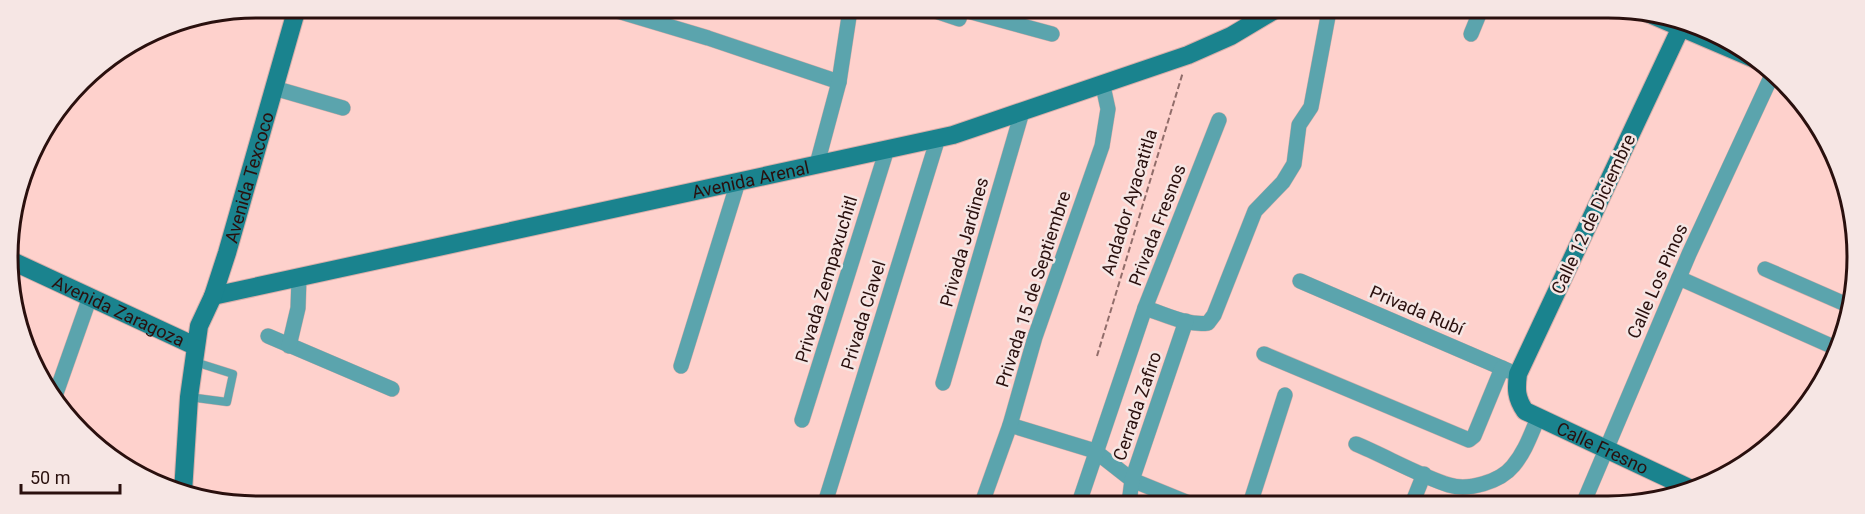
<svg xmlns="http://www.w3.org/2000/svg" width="1865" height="514" viewBox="0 0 1865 514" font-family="Roboto,sans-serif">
  <rect width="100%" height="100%" fill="#fed1cc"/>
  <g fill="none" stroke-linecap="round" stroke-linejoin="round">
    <!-- lane casing -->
    <g stroke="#d8aeaa" stroke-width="9">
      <path id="lane" d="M189,397L227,402L233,374L195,362"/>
    </g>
    <!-- street casing -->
    <g stroke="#d8aeaa" stroke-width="16">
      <g id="street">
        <path d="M611,9L708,38L839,82"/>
        <path d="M932,10L959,19L961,10"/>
        <path d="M964,10L1052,34"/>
        <path d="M1471,34L1480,12"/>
        <path d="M274,88L343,108"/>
        <path d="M817,164L839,82L850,10"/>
        <path d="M1765,269L1852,307"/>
        <path d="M1679,278L1838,349"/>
        <path d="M1300,281L1509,371"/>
        <path d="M1145,308C1165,314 1187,326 1208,323L1214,315L1255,211L1283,182L1294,164L1299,125L1311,107L1329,11"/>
        <path d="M268,336L392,389"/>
        <path d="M289,346L298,308L299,278"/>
        <path d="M1264,354L1469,440L1474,436L1502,368"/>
        <path d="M681,366L738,182"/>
        <path d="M943,383L1022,112"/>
        <path d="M54,399L90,297"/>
        <path d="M802,420L887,149"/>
        <path d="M1010,425L1095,451L1132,480L1191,504"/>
        <path d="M1356,444C1385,456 1420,476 1449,485C1468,491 1500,482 1513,466C1525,452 1531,434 1538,418"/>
        <path d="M825,503L938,138"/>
        <path d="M982,503L1010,425L1035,337L1102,146L1108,109L1103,86"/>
        <path d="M1079,503L1145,308L1219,120"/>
        <path d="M1129,503L1132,480L1186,321"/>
        <path d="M1250,504L1285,395"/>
        <path d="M1412,504L1424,474"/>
        <path d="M1583,504L1689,254L1772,75"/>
      </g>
    </g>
    <!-- secondary casing -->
    <g stroke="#d8aeaa" stroke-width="20">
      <g id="secondary">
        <path d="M1645,12L1757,60"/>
        <path id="s1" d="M1681,27L1518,374C1516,389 1516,398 1525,411L1691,489"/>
        <path id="s2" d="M10,260L195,346"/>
        <path id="s3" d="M213,296L953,135L1188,55L1231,36L1273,11"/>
        <path id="s4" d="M183,492L189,397L199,326L213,296L227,253L297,8"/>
      </g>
    </g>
    <!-- path -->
    <path stroke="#916d6a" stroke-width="2" stroke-dasharray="6 3" stroke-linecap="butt" d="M1097,356L1183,72"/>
    <!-- lane -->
    <use href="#lane" stroke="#5ba4ad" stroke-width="8"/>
    <!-- street -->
    <use href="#street" stroke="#5ba4ad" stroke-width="15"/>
    <!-- secondary -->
    <use href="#secondary" stroke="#1a838e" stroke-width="18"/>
  </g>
  <g text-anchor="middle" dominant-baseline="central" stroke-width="5" stroke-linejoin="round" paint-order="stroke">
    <!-- street labels -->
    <g font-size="18" fill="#2a100e" stroke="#f6e6e4">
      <text stroke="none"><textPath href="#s4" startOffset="324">Avenida Texcoco</textPath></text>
      <text stroke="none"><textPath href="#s3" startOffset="550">Avenida Arenal</textPath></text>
      <text transform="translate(1129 202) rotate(-73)">Andador Ayacatitla</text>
      <text transform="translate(1593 214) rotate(-65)">Calle 12 de Diciembre</text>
      <text transform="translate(1157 225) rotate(-69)">Privada Fresnos</text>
      <text transform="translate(964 242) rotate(-74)">Privada Jardines</text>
      <text transform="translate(826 279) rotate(-73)">Privada Zempaxuchitl</text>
      <text transform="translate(1657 281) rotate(-66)">Calle Los Pinos</text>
      <text transform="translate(1033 289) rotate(-72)">Privada 15 de Septiembre</text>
      <text transform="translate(1417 310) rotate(23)">Privada Rubí</text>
      <text stroke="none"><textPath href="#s2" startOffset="120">Avenida Zaragoza</textPath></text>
      <text transform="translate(863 315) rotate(-73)">Privada Clavel</text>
      <text transform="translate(1137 406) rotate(-71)">Cerrada Zafiro</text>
      <text stroke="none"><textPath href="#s1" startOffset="508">Calle Fresno</textPath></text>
    </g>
  </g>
  <!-- crop -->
  <path d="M0 0H1865V514H0ZM257 18H1608A239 239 0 0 1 1847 257V257A239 239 0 0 1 1608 496H257A239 239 0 0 1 18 257V257A239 239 0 0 1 257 18Z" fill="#f6e6e4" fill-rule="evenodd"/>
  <path fill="none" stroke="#2a100e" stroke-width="3" d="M257 18H1608A239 239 0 0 1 1847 257V257A239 239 0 0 1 1608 496H257A239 239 0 0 1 18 257V257A239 239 0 0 1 257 18Z"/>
  <!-- scale -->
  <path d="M21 484v9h99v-9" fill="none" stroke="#2a100e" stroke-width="3"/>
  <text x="30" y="484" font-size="18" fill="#2a100e" stroke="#f6e6e4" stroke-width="4.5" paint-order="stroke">50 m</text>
</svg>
